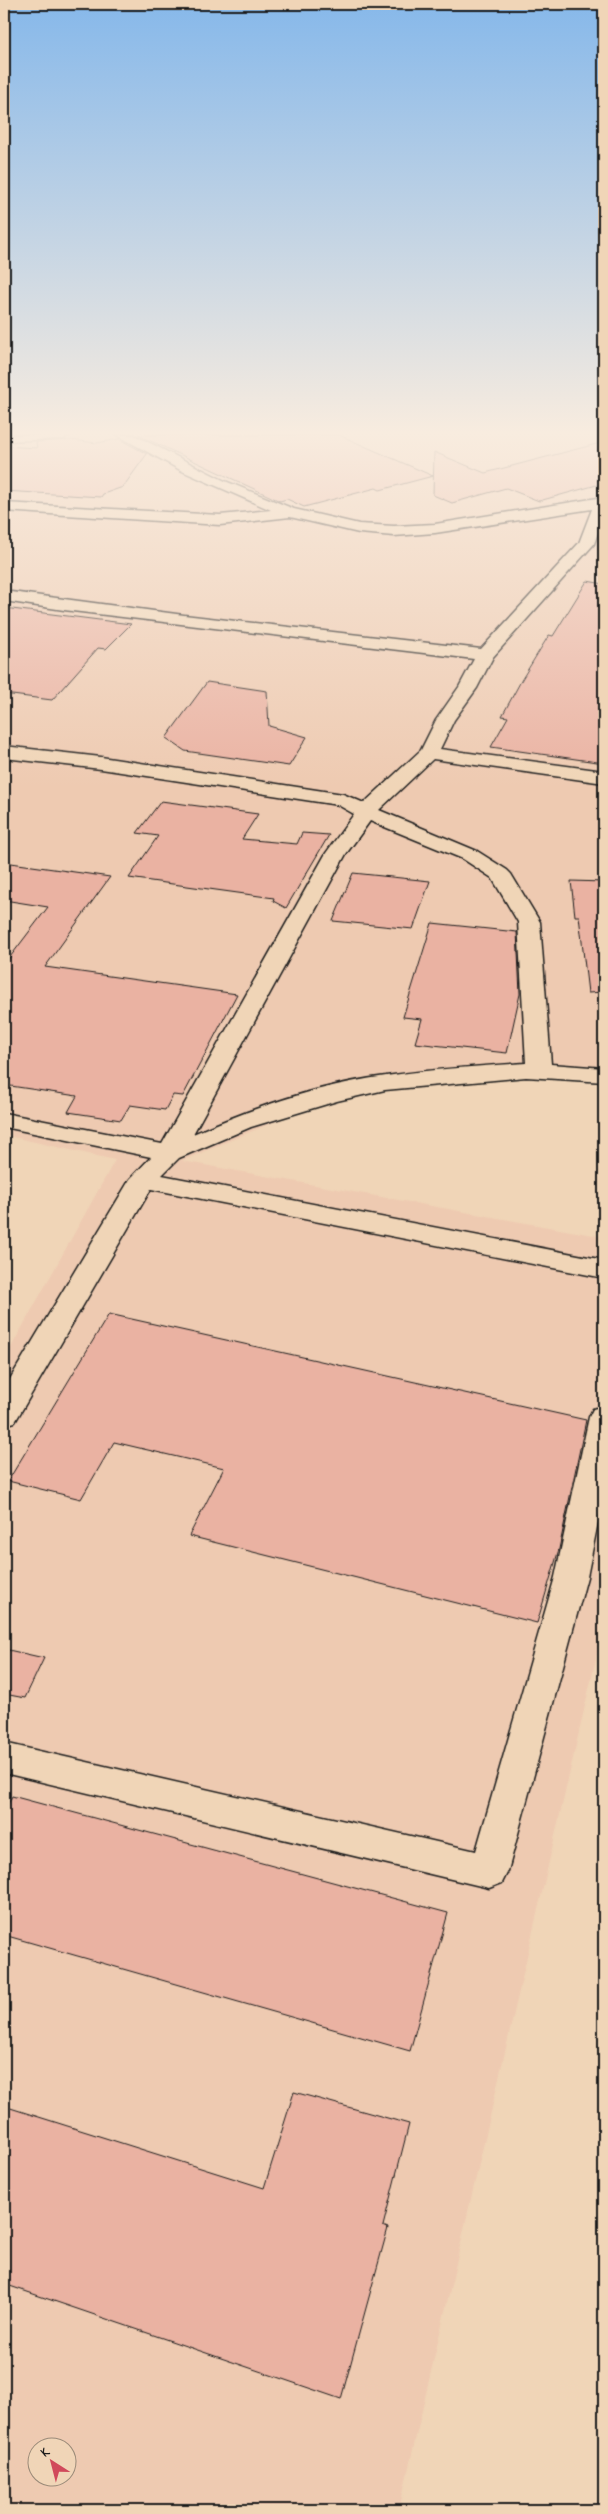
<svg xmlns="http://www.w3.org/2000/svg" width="608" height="2514" viewBox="0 0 608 2514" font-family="'Indie Flower',sans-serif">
  <rect width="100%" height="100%" fill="#f0d5b7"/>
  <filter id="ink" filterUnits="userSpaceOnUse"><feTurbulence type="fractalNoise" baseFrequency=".02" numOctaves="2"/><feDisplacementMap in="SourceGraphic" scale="10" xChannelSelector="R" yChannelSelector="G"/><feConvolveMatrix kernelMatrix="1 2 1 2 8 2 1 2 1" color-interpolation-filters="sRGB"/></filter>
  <g filter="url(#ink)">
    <!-- built -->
    <path fill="#eecab1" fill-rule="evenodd" d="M4,435H604V1081L554,1065L337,1095L182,1161L604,1237V1624L399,2510H4V1360L115,1160L4,1135ZM38,2446H68V2476H38Z"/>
    <!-- building -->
    <g fill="#eab2a2" stroke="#1c1c1c">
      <path d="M138,435H339L433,476L380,490L376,488L304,507L287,499L280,501Z"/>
      <path d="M119,439L147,454L123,487L103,494L101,497L4,491V446L37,448L36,442L71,440L97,443Z"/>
      <path d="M604,442V483L539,501L506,488L452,503L433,495L434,452L485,473Z"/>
      <path d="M587,581L604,584V763L491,747L508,717L502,716L522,679L549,635L553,636Z"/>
      <path d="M4,608L131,624L106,649L98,648L52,700L4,694Z"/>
      <path d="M207,682L267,691L269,726L307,737L289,766L185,751L166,738Z"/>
      <path d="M161,801L258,814L242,839L297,844L302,833L329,835L286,908L273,901L274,898L129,878L158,836L137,833Z"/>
      <path d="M4,862L110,877L45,967L237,994L183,1096L173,1095L165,1110L130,1105L121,1120L68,1112L77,1096L4,1085V965L48,907L4,900Z"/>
      <path d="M353,873L430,881L413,929L333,921Z"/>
      <path d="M571,881L604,882V992L588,993L579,916H575Z"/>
      <path d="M432,923L517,932L520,994L507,1053L415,1043L422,1019L403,1017Z"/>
      <path d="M109,1314L586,1420L559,1549L537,1623L189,1536L224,1468L114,1442L81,1499L8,1481Z"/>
      <path d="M4,1649L44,1658L25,1698L4,1694Z"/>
      <path d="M12,1796L448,1913L410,2051L4,1935V1812Z"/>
      <path d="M294,2092L409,2124L383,2226L388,2228L341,2399L4,2284V2106L264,2188Z"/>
    </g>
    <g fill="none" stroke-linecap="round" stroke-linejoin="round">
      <!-- minor casing -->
      <g stroke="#1c1c1c" stroke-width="3">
        <g id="minor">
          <path d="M4,435H70L63,439L4,441Z"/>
          <path d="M117,435H134L225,481L294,509L359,524L394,526L435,524L604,497V515L594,544L493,657L477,688L454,720L440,749L604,771V783L433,759L379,810L477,851L507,870L511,874L540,922L551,1064L604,1068V1082L526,1077L385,1090L337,1101L251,1127L179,1158L162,1175L604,1260V1278L151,1189L15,1422L4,1425V1389L130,1179L151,1157L4,1127V1113L162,1144L326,853L354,814L338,805L101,769L4,758V746L101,757L343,794L364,803L421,750L436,720L459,687L474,659L64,610L4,601V591L184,615L481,649L579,543L592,509L435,533L394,536L359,533L290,517L220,525L4,511V503L220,515L271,510L182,471ZM370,821L463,859L492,878L518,922L526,1063C480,1066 432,1069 386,1076C322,1084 252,1108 193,1134L346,854Z"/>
          <path d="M604,1406V1492L587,1577L508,1871L502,1883L489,1888L4,1773V1743L476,1851L555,1577L589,1417L593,1409Z"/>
        </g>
      </g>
      <!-- minor -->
      <use href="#minor" fill="#f0d5b7" fill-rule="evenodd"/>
    </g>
  </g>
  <!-- sky -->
  <linearGradient id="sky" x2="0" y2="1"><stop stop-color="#86b8ea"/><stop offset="0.55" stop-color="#f8ecdf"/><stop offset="1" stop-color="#f8ecdf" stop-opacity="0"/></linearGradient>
  <rect width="608" height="787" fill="url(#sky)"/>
  <!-- margin -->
  <rect width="608" height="2514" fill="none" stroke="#f0d5b7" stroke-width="20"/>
  <rect x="10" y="10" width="588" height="2494" fill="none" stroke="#1c1c1c" stroke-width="2" filter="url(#ink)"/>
  <!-- north arrow -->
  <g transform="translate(52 2462) rotate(324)"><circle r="24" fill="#f0d5b7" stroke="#9b8b79"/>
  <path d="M0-4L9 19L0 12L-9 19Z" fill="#d1495b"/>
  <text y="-8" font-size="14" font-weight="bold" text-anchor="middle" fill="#1c1c1c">K</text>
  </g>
</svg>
